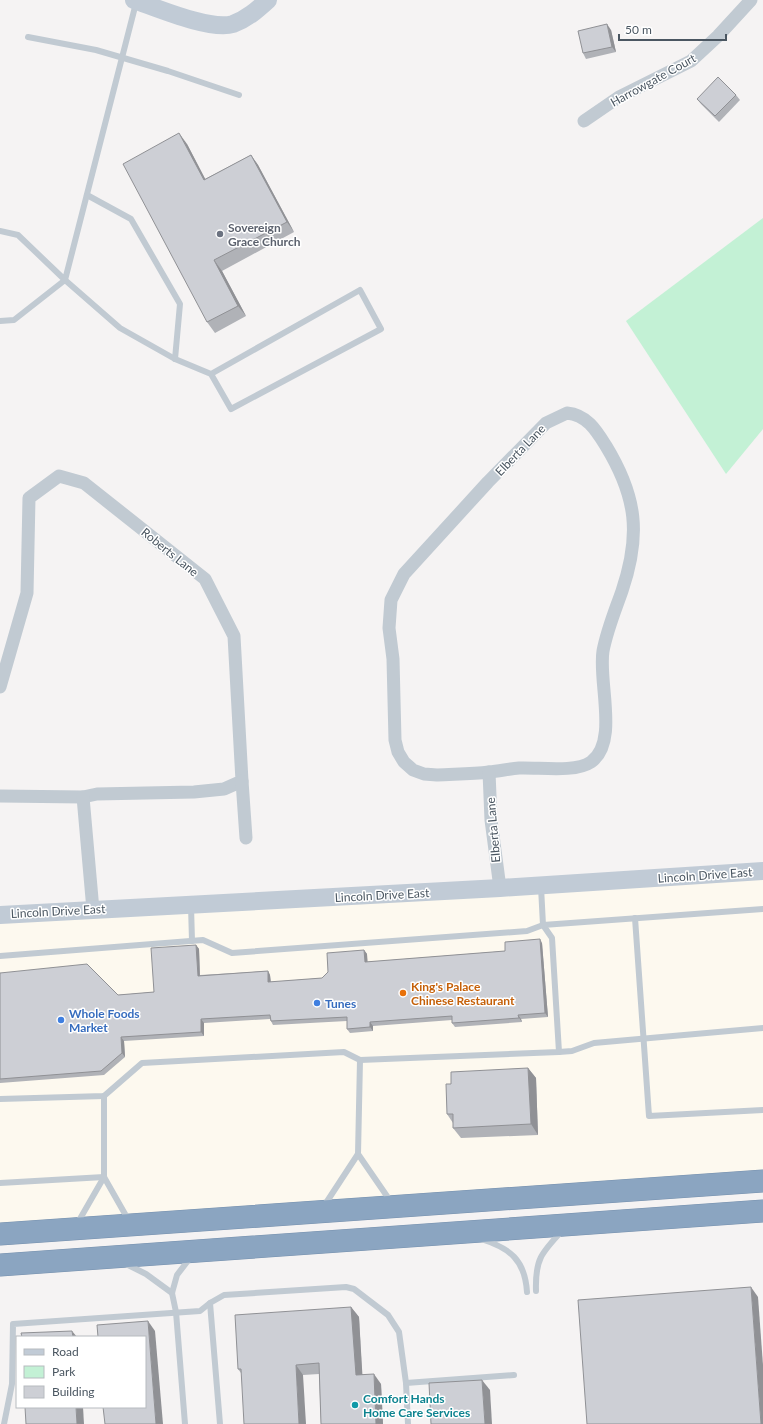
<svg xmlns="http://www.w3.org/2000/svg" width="763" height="1424" viewBox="0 0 763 1424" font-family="Lato,sans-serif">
  <rect width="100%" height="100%" fill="#f5f3f3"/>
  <!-- commercial -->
  <path fill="#fdf9ef" d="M763,871V1180L0,1234V915Z"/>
  <!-- green -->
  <path fill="#c3f1d5" d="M763,218V429L726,474L626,321Z"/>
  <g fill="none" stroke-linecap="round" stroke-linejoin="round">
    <!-- highway casing -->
    <g stroke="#7690ad" stroke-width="23">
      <g id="highway">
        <path d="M0,1234L763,1181"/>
        <path d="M0,1265L763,1211"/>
      </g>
    </g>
    <!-- lane -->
    <g stroke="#c1cad2" stroke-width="6">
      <path d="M28,37L96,50L168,71L239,95"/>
      <path d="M87,195L131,219L180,304L175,359"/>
      <path d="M0,231L18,235L65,280L136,3"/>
      <path d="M0,321L14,320L65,280L120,328L175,359L211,374L231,409L381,329L360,290L211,374"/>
      <path d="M541,887L543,925L552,938L559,1052"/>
      <path d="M191,906L192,941"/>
      <path d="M635,918L649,1116L763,1110"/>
      <path d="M0,956L203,940L232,953L527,931L543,925L763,909"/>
      <path d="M104,1096V1177L129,1221"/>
      <path d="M0,1099L104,1096L142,1063L344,1052L360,1060L559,1052L572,1051L594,1043L763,1028"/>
      <path d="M358,1154L391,1202"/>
      <path d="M0,1183L104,1177"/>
      <path d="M324,1206L358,1154L360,1060"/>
      <path d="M77,1224L104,1177"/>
      <path d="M481,1239C510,1248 525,1260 527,1292"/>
      <path d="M126,1264L146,1274L172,1293"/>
      <path d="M536,1291C535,1260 541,1253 562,1231"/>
      <path d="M406,1383L514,1375"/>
      <path d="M4,1424L12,1384L13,1324L200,1311L210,1303"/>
      <path d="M185,1424L176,1312L172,1293L177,1275L190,1258"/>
      <path d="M220,1424L210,1303L224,1295L346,1287L354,1289L388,1315L399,1332L406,1383L408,1424"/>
    </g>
    <!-- street -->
    <g stroke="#c1cad2" stroke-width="13">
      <path d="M584,121L619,97L691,61L718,36L751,0"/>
      <path d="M567,413C587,415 596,430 606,446C637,497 641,535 622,591C615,611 607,630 603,651C598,682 619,742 591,762C575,773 538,767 519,768C509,769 499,771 489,772C472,774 455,774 437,775L424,774L413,770L404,762L398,752L395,740L393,659L389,628L391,600L404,574L488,482L546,423Z"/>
      <path d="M0,687L27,593L29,498L59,476L84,483L205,579L234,636L242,781L224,789L194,792L97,794L83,797L0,796"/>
      <path d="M489,772L491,820L500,888"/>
      <path d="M242,781L246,838"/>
      <path d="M83,797L93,910"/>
    </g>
    <!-- secondary -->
    <g stroke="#c1cbd6" stroke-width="18">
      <path d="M134,0C157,8 211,31 233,24C247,19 257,10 268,0"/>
      <path d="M0,915L500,888L763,871"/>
    </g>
    <!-- highway -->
    <use href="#highway" stroke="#8ba5c1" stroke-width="22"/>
  </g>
  <!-- wall -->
  <g fill="#b0b2b7">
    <path d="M611,30L616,52L586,59L583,53Z"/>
    <path d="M736,95L740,100L719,122L701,104L697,99Z"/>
    <path d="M187,144L205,179L251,155L258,165L294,232L222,271L246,316L215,333L207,322Z"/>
    <path d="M542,943L548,1017L521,1019L522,1022L455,1027L452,1023V1020L373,1026V1031L350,1033L347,1029V1021L273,1025L270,1019L204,1023V1036L124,1041L125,1057L104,1075L0,1083V973L118,995L154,992L196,945L199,949L200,975L268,971L270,975L271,982L322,978L364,950L367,954V962L505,951Z"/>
    <path d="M528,1068L536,1078L538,1135L461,1138L453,1128V1123L447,1114L451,1084Z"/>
    <path d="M351,1307L359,1317L362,1374L381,1384L383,1424H321L319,1374L303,1375L241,1373L238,1369Z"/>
  </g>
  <!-- shaded-wall -->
  <g fill="#909195">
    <path d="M607,24L611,30L616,52L612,47Z"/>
    <path d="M179,133L187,144L211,190L204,180Z"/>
    <path d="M251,155L258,165L294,232L287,222Z"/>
    <path d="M214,260L222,271L246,316L238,306Z"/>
    <path d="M540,939L542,943L548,1017L545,1013Z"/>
    <path d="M196,945L199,949L200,980L198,976Z"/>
    <path d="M364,950L367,954L368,966L365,962Z"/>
    <path d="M268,971L270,975L271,986L268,982Z"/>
    <path d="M518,1015L521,1019L522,1022L519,1018Z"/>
    <path d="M201,1019L204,1023V1036L201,1032Z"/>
    <path d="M370,1022L373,1026V1031L370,1027Z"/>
    <path d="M121,1037L124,1041L125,1057L122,1053Z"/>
    <path d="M528,1068L536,1078L538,1135L531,1124Z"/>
    <path d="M751,1287L758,1297L763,1365V1424H761Z"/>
    <path d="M351,1307L359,1317L363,1385L356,1375Z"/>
    <path d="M148,1321L155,1331L163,1424H156Z"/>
    <path d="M72,1331L77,1337H73Z"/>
    <path d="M296,1365L303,1375L306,1424H299Z"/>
    <path d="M374,1374L381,1384L383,1424H376Z"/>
    <path d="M482,1380L490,1390L492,1424H485Z"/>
    <path d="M76,1407H83L84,1424H77Z"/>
  </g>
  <!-- building -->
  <g fill="#cdcfd5" stroke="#909195">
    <path d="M607,24L612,47L583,53L578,31Z"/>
    <path d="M718,77L736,95L715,116L697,99Z"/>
    <path d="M179,133L204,180L251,155L287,222L214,260L238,306L207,322L123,164Z"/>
    <path d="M540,939L545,1013L518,1015L519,1018L452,1023V1016L370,1022V1027L347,1029V1017L271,1021L270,1015L201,1019V1032L121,1037L122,1053L101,1071L0,1079V973L87,964L118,995L154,992L151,948L196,945L198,976L268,971V982L322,978L328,972L327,953L364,950L365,962L505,951V942Z"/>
    <path d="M528,1068L531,1124L453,1128V1114H447L446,1084H451V1072Z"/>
    <path d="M751,1287L761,1424H587L578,1300Z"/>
    <path d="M351,1307L356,1375L374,1374L376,1424H321L319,1363L296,1365L299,1424H244L241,1369H238L235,1315Z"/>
    <path d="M148,1321L156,1424H105L103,1407H145V1337H98L97,1325Z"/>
    <path d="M72,1331L73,1337H22L21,1333Z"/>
    <path d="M482,1380L485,1424H431L429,1383Z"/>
    <path d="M25,1407H76L77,1424H26Z"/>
  </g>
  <!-- markers -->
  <circle fill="#6b7280" stroke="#fff" stroke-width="1.5" cx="220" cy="234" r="4"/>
  <circle fill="#e8710a" stroke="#fff" stroke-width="1.5" cx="403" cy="993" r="4"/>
  <g fill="#3f7fe0" stroke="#fff" stroke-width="1.5">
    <circle cx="317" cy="1003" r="4"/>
    <circle cx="61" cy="1020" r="4"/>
  </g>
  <circle fill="#0f9aa8" stroke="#fff" stroke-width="1.5" cx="355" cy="1405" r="4"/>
  <g text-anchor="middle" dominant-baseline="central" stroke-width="3" stroke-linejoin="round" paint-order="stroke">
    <!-- street labels -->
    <g font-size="12" fill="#4a5661" stroke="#fff">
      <text transform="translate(653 80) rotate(-29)">Harrowgate Court</text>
      <text transform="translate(520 450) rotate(-46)">Elberta Lane</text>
      <text transform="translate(170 552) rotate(39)">Roberts Lane</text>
      <text transform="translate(493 830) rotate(-95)">Elberta Lane</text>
      <text transform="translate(705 875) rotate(-4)">Lincoln Drive East</text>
      <text transform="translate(382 895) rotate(-3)">Lincoln Drive East</text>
      <text transform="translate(58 911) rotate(-3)">Lincoln Drive East</text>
    </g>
    <!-- worship labels -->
    <g font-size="12" font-weight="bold" fill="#5b616d" stroke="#fff" text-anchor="start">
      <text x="228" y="227">Sovereign<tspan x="228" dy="14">Grace Church</tspan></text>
    </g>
    <!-- food labels -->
    <g font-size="12" font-weight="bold" fill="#c56008" stroke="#fff" text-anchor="start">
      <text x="411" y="986">King's Palace<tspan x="411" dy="14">Chinese Restaurant</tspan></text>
    </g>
    <!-- shop labels -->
    <g font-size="12" font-weight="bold" fill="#366cbe" stroke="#fff" text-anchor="start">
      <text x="325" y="1003">Tunes</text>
      <text x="69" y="1013">Whole Foods<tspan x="69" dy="14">Market</tspan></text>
    </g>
    <!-- culture labels -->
    <g font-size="12" font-weight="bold" fill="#0d838f" stroke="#fff" text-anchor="start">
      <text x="363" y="1398">Comfort Hands<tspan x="363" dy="14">Home Care Services</tspan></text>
    </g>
  </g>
  <!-- legend -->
  <rect x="16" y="1336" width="130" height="72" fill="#ffffff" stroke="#b7bbc0"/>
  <rect x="24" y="1349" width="20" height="6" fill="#c1cbd6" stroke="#b7bbc0"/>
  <text x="52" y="1356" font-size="12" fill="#4a5661">Road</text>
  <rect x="24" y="1366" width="20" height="12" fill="#c3f1d5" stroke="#b7bbc0"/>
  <text x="52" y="1376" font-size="12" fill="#4a5661">Park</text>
  <rect x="24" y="1386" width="20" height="12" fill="#cdcfd5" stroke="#b7bbc0"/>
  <text x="52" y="1396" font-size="12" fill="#4a5661">Building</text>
  <!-- scale -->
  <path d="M619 34v6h107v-6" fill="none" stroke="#4a5661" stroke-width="2"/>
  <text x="625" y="34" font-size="12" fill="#4a5661" stroke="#ffffff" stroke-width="3" paint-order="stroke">50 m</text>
</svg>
